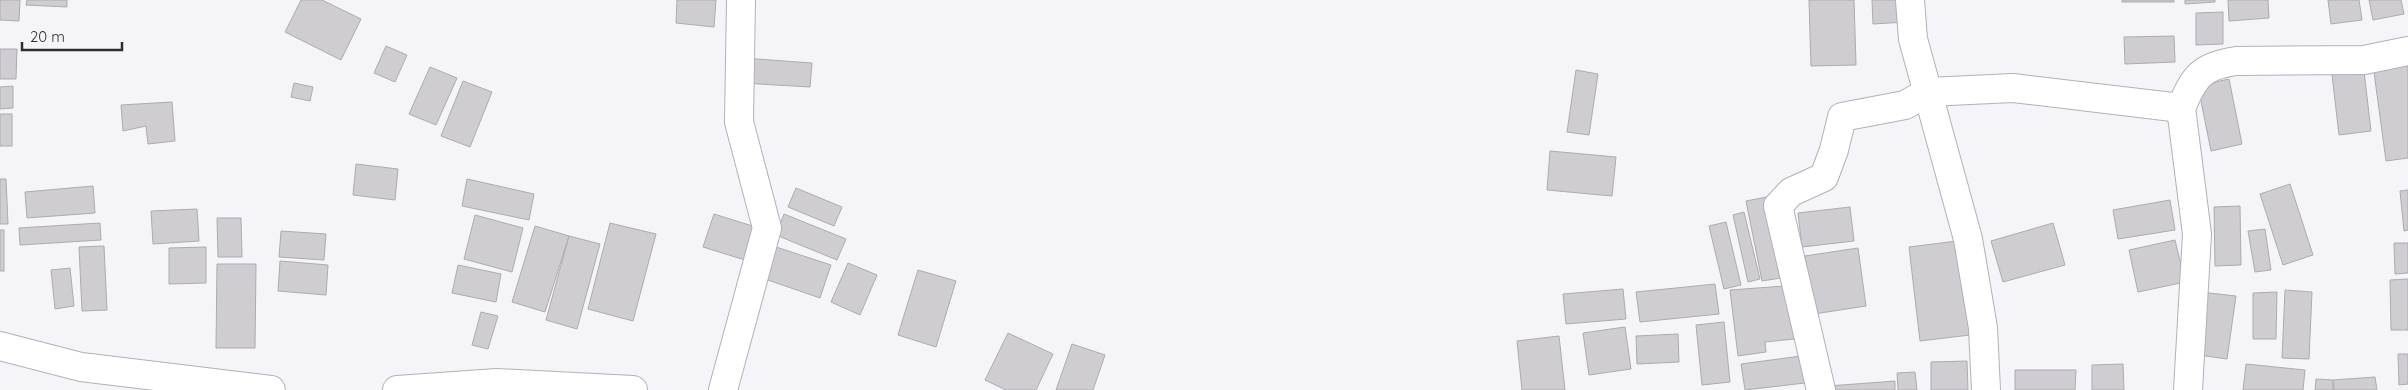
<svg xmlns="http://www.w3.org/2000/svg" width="2408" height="390" viewBox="0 0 2408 390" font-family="Quicksand,sans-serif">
  <rect width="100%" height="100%" fill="#f4f4f9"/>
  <!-- building -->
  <g fill="#cfcdd2" stroke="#acabb0">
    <path d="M0,0H20L19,21L0,20Z"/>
    <path d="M27,0H67V7L26,5Z"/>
    <path d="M301,0H322L361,19L341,60L285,32Z"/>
    <path d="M677,0H716L714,27L676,23Z"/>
    <path d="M1809,0H1854L1856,65L1811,66Z"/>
    <path d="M1872,0H1905L1906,22L1873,24Z"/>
    <rect x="2122" y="0" width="52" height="2"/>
    <path d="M2185,0H2215V2L2185,4Z"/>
    <path d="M2228,0H2268L2269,18L2229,21Z"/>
    <path d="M2328,0H2359L2362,20L2331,24Z"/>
    <path d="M2369,0H2401L2404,14L2373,20Z"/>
    <path d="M2223,12V44L2196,45V13Z"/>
    <path d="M2174,36L2175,62L2125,64L2124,37Z"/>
    <path d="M386,46L407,55L395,82L374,73Z"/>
    <path d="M0,49H17L16,79H0Z"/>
    <path d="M743,58L812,63L810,87L741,83Z"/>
    <path d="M2408,60V158L2386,161L2373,65Z"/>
    <path d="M430,67L457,78L436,125L409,114Z"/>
    <path d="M1576,70L1598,74L1589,135L1567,132Z"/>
    <path d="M2364,71L2371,131L2339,135L2332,75Z"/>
    <path d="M2229,79L2242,144L2211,151L2198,86Z"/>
    <path d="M463,81L492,92L470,147L441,136Z"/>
    <path d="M294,83L313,87L310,101L291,97Z"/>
    <path d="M13,86V108L0,109V87Z"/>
    <path d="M172,102L175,141L148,144L146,126L123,131L121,105Z"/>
    <rect x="0" y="114" width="12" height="32"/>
    <path d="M1550,151L1616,157L1612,196L1547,190Z"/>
    <path d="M356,164L398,169L395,200L353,195Z"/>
    <path d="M0,179H6L8,224H0Z"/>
    <path d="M467,179L534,194L529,220L462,206Z"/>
    <path d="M2290,184L2313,255L2283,265L2260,194Z"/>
    <path d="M93,186L95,213L27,218L25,192Z"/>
    <path d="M796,188L842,207L834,226L788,207Z"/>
    <path d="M2408,190V230L2404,231L2400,191Z"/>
    <path d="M1772,196L1787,277L1762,281L1746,201Z"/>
    <path d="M2170,200L2175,230L2118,239L2113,210Z"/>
    <path d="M2240,206L2241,265L2215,266L2214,207Z"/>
    <path d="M1850,207L1854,241L1802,247L1798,213Z"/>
    <path d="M197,209L199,241L153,244L151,211Z"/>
    <path d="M1744,212L1760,279L1748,282L1733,215Z"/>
    <path d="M714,214L759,228L748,261L703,247Z"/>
    <path d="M784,214L846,239L837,260L776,235Z"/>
    <path d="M475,215L523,228L512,272L464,259Z"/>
    <path d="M217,218H241L242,257H218Z"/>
    <path d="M1726,222L1741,285L1724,289L1709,226Z"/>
    <path d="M100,223L101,240L20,245L19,228Z"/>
    <path d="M610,223L656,234L633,321L588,309Z"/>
    <path d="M2053,223L2065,265L2003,282L1991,241Z"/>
    <path d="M535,226L569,236L545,312L512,302Z"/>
    <path d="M2265,229L2271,270L2255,272L2248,231Z"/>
    <rect x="0" y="230" width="4" height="41"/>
    <path d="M281,231L326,234L324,260L279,257Z"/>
    <path d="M569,236L600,244L577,329L546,320Z"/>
    <path d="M2175,240L2185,282L2138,292L2129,250Z"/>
    <path d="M1957,241L1970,335L1920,341L1909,247Z"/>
    <path d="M2394,243H2408V273L2395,274Z"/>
    <path d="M770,245L831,265L820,298L759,277Z"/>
    <path d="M104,246L107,310L82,311L79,247Z"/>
    <path d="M206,247V283L169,284V248Z"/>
    <path d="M1858,248L1866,306L1814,314L1805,256Z"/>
    <path d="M280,261L328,265L326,295L278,291Z"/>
    <path d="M848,263L877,275L860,315L831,302Z"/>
    <path d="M217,264H256L255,348H216Z"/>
    <path d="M458,265L501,274L496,302L452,293Z"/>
    <path d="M70,268L74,306L55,309L51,270Z"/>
    <path d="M918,270L956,281L936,347L898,335Z"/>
    <path d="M2408,279V330H2391L2390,280Z"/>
    <path d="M1715,284L1719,314L1640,322L1636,292Z"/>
    <path d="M1798,285L1804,338L1765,342L1766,352L1738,356L1730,290Z"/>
    <path d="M1623,289L1626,319L1566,324L1563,294Z"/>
    <path d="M2285,290L2312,292L2309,359L2282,358Z"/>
    <path d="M2200,292L2236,296L2227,359L2191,354Z"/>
    <path d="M2277,292L2276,339H2253V293Z"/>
    <path d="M481,312L498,316L488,349L472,345Z"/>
    <path d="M1724,322L1730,382L1702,385L1696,325Z"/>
    <path d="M1625,327L1631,369L1589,375L1583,333Z"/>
    <path d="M1008,333L1053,354L1036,390H1006L985,380Z"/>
    <path d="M1678,334L1679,362L1637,364L1636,336Z"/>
    <path d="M1559,336L1565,390H1522L1517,341Z"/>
    <path d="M1072,344L1105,355L1093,390H1056Z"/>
    <path d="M2398,354H2408V384L2399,385Z"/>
    <path d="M1801,356L1805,383L1745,390L1741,364Z"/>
    <path d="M1967,361L1968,390H1931V362Z"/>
    <path d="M2123,364L2124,390H2092V365Z"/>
    <path d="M2246,364L2305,370L2303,390H2243Z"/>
    <path d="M2015,370H2076L2075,390H2015Z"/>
    <path d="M1915,372L1917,390H1898L1897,373Z"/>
    <path d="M2375,377L2377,390H2334L2333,380Z"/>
    <path d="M2316,379L2333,380V390H2315Z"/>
    <path d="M1895,381V390H1828V386Z"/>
  </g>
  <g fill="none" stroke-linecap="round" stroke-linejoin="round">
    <!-- street casing -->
    <g stroke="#b1b1b6" stroke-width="30">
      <g id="street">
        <path d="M1910,0L1913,39L1968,239L1983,328L1986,390"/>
        <path d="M2181,108L2197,234L2188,390"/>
        <path d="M0,346L81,367L271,390"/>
        <path d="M397,390L497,383L633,390"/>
        <path d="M723,390L767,228L739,122L741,0"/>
        <path d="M1821,390L1778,206L1791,192L1824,177L1834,150L1842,117L1905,105L1928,92L2013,88L2181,108C2194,77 2201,66 2236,61L2364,60L2408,51"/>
      </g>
    </g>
    <!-- street -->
    <use href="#street" stroke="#fff" stroke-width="28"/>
  </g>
  <!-- scale -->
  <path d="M22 42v8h100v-8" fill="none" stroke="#2e2e30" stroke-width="2.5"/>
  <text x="30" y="42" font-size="15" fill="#2e2e30" stroke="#f4f4f9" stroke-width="4" paint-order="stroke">20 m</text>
</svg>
